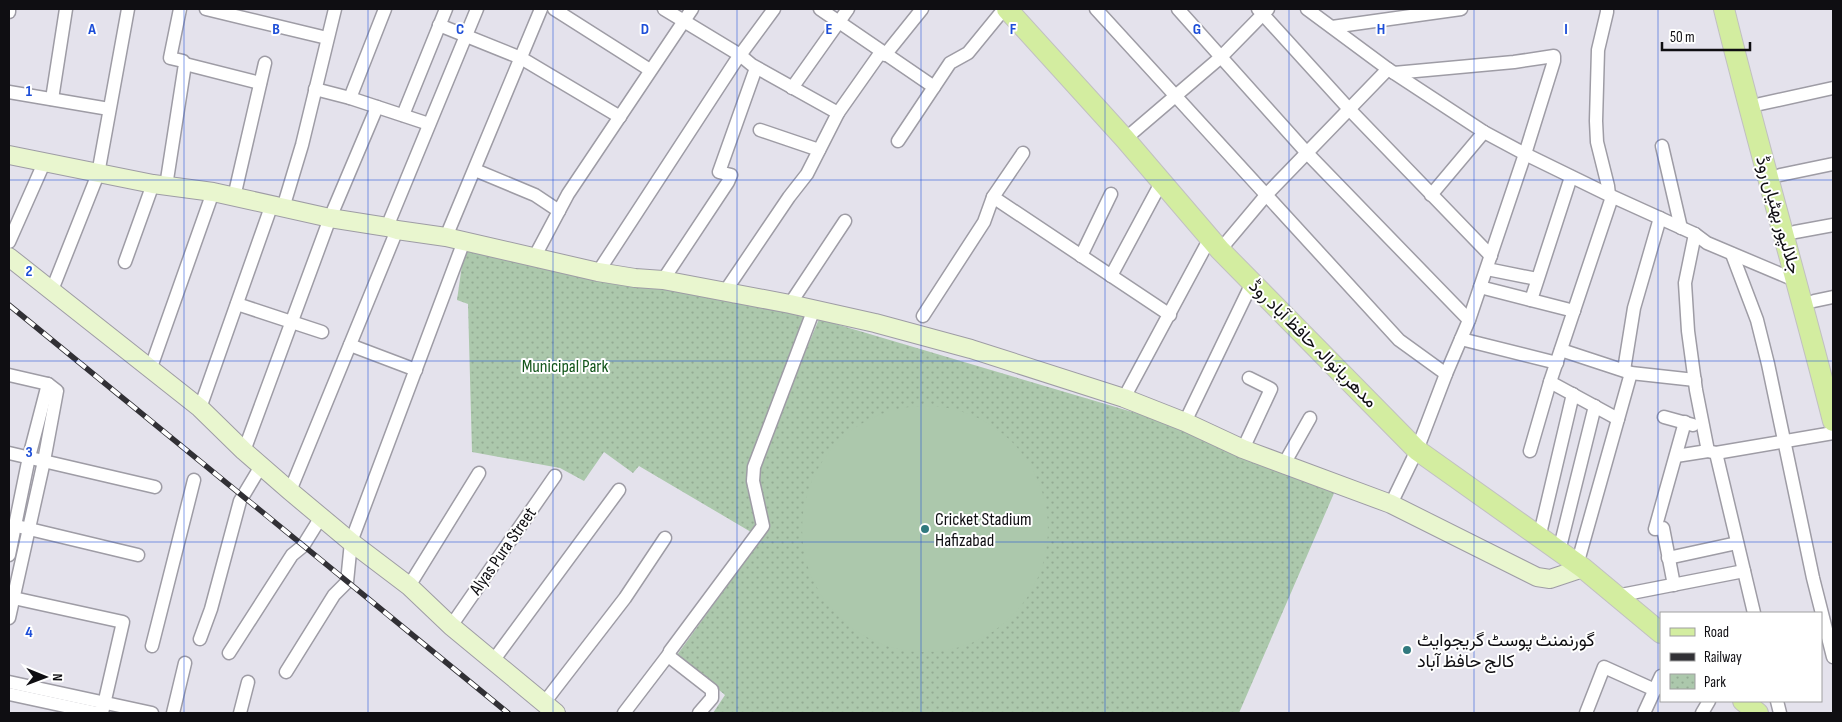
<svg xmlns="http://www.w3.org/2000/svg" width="1842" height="722" viewBox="0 0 1842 722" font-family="'Sofia Sans Condensed',Vazirmatn,sans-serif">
  <defs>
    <pattern id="park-dots" width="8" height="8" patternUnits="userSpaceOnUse" patternTransform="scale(1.25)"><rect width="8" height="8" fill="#acc8ac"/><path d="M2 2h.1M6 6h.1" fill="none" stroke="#93ab93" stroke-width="1.8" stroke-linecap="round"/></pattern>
  </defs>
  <rect width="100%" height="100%" fill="#e4e2ec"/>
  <!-- park -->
  <g fill="url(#park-dots)">
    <path d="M464,251L807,313L747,479C747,484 747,490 749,495C753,510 762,517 751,532L639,466L633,473L604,452L584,481L560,468L472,452L468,304L457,300Z"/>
    <path d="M819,319L1163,421L1335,491L1239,713H713L725,695L677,655L769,528C762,500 757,484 762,455Z"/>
  </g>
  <!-- pitch -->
  <circle fill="#acc8ac" cx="925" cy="529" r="123"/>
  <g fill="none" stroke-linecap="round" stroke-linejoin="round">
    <!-- street casing -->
    <g stroke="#9e9ca5" stroke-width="15">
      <g id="street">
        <path d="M206,9L327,38"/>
        <path d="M554,9L650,70"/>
        <path d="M664,9L740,55L752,65L838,113"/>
        <path d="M820,9L934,87"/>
        <path d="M1096,9L1399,340L1446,374"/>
        <path d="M1178,9L1307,153L1469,320"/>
        <path d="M1258,9L1349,109L1491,256"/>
        <path d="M1307,9L1388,69L1484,132L1525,154L1609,195L1695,234L1707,243L1797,281"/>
        <path d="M1607,9V12L1598,50L1596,121L1597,142L1608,186L1609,195"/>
        <path d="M9,12V9"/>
        <path d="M439,25L521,58L620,117"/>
        <path d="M1332,27L1461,9"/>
        <path d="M885,55L922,9"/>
        <path d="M185,64L260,83"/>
        <path d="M792,88L848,9"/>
        <path d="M315,89L350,98L429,124"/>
        <path d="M9,92L109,109"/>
        <path d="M350,98L385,9"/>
        <path d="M52,99L66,9"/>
        <path d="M1760,104L1833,88"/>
        <path d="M403,115L446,9"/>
        <path d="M760,130L819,150"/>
        <path d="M1125,139L1221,57L1268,9"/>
        <path d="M898,141L950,63L968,53L1004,9"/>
        <path d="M1662,146L1681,228"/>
        <path d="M475,170L535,195L559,211"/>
        <path d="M1780,175L1833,164"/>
        <path d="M166,186L185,64L183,61L170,58L180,9"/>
        <path d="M1431,195L1484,132"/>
        <path d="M234,197L265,63"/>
        <path d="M993,197L1170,315"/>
        <path d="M283,208L302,145L335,9"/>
        <path d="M387,227L477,9"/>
        <path d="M1795,232L1833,225"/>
        <path d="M1695,234L1685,283L1688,331L1696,390L1708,451L1716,453L1754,613"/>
        <path d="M446,237L541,9"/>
        <path d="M9,242L44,163"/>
        <path d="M1220,250L1267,194L1388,69"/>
        <path d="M1732,254L1757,320L1768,364L1813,578L1833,657"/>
        <path d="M535,256L568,194L692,9"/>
        <path d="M1081,256L1111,194"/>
        <path d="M125,262L153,184"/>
        <path d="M1487,269L1537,279"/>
        <path d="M598,272L735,62L774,9"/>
        <path d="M1111,276L1162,181"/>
        <path d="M663,280L728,182L731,175L719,172L756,68"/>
        <path d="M1480,287L1574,311"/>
        <path d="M52,290L98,174L128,9"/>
        <path d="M724,293L789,197L807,174L838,113L881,52"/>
        <path d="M1531,300L1571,177"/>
        <path d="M1814,301L1833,297"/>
        <path d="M237,304L322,332"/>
        <path d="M790,304L845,221"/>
        <path d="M923,316L984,222L993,197L1023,153"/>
        <path d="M1461,339L1557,363"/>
        <path d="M350,345L416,370"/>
        <path d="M1561,350L1631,373L1695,380"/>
        <path d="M150,370L213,192"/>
        <path d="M1624,370L1634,308L1660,218"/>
        <path d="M9,375L48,384L57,391L44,461L9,618"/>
        <path d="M1550,382L1618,419"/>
        <path d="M1124,398L1210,238"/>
        <path d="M200,408L272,204"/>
        <path d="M1664,417L1693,425"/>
        <path d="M1185,422L1252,283"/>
        <path d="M1243,449L1271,389L1249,378"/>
        <path d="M244,451L330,218L377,107"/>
        <path d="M1530,451L1550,382L1612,197"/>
        <path d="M9,453L155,487"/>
        <path d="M1716,453L1833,433"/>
        <path d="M1676,456L1708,451"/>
        <path d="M1284,464L1310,418"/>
        <path d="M290,491L397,230"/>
        <path d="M1391,504L1417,450L1446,374L1469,320L1525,154L1554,61V56L1514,62L1394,73"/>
        <path d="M21,527L138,555"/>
        <path d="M1539,538L1573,394"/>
        <path d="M1559,551L1595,406"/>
        <path d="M9,555L29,457L48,384"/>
        <path d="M1668,558L1737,543"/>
        <path d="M1577,565L1631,373"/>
        <path d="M1674,585L1663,528L1655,529L1685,422"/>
        <path d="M409,586L479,473"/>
        <path d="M1616,596L1744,571"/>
        <path d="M9,597L123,622L102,713"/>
        <path d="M451,626L555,476"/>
        <path d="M200,639L211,609L240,501L261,466"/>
        <path d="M152,646L194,480"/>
        <path d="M229,653L292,555L303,546L321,517"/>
        <path d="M669,654L671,658L712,690V698L699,713"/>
        <path d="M493,661L619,490"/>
        <path d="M286,672L334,595L347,582L351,542L464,241"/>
        <path d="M9,682L152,713"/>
        <path d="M9,694L97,713"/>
        <path d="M1777,701L1780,713"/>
        <path d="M544,703L625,598L665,538"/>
        <path d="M173,713L185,663"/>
        <path d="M240,713L248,682"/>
        <path d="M624,713L669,654L670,651L763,526L753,481L754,467L814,309"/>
        <path d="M1586,713L1604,667L1655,690"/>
        <path d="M1644,713L1661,676"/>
        <path d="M1702,713L1709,701"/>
      </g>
    </g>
    <!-- secondary casing -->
    <g stroke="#9e9ca5" stroke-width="20">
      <g id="secondary">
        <path d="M9,155L153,184L213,192L330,218L387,227L397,230L446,237L598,272L635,278L663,280L790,304L875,323L971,349L1124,398L1185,422L1243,449L1391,504L1537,577L1550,579L1583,568"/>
        <path d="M9,257L200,408L244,451L290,491L351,542L409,586L451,626L556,713"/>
      </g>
    </g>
    <!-- primary casing -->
    <g stroke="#c1c0c1" stroke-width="22">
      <g id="primary">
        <path d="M1007,9L1125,139L1220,250L1417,450L1583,568L1661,633"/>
        <path d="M1724,9C1758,147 1798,283 1833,421"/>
        <path d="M1743,701L1758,713"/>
      </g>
    </g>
    <!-- street -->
    <use href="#street" stroke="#fff" stroke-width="12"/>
    <!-- secondary -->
    <use href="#secondary" stroke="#e9f6cf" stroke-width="18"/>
    <!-- primary -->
    <use href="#primary" stroke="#d3eda0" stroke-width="20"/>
    <!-- rail casing -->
    <g stroke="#313035" stroke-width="5.5">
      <path id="rail" d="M9,305L508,713"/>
    </g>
    <!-- rail -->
    <use href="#rail" stroke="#fff" stroke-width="4" stroke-dasharray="11" stroke-linecap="butt"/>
  </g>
  <!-- grid -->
  <path fill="none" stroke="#1d4ed8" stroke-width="1" stroke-opacity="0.55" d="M184,9V713M368,9V713M553,9V713M737,9V713M921,9V713M1105,9V713M1289,9V713M1474,9V713M1658,9V713M9,180H1833M9,361H1833M9,542H1833"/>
  <!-- markers -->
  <g fill="#30797e" stroke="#fff" stroke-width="2">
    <circle cx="925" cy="529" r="5"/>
    <circle cx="1407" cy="650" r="5"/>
  </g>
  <g text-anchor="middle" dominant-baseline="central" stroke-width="4" stroke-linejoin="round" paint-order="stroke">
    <!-- street labels -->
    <g font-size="18" fill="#0f0e12" stroke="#fff">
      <text transform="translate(1778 215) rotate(74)">جلالپور بھٹیاں روڈ</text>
      <text transform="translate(1313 344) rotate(45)">مدھریانوالہ حافظ آباد روڈ</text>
      <text transform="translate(503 551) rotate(-55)">Alyas Pura Street</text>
    </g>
    <!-- park labels -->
    <g font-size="18" fill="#12551a" stroke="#fff">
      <text x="565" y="366">Municipal Park</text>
    </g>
    <!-- poi labels -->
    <g font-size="18" fill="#0f0e12" stroke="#fff" text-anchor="start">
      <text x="935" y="519">Cricket Stadium<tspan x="935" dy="21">Hafizabad</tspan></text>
      <text x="1417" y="640">گورنمنٹ پوسٹ گریجوایٹ<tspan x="1417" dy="21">کالج حافظ آباد</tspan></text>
    </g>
  </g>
  <g font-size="16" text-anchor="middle" font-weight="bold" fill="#1d4ed8" stroke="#fff" stroke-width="4" stroke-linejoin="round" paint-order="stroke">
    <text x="92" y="34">A</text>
    <text x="276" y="34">B</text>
    <text x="460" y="34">C</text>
    <text x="645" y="34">D</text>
    <text x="829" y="34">E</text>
    <text x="1013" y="34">F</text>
    <text x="1197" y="34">G</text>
    <text x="1381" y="34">H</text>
    <text x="1566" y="34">I</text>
    <text x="29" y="96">1</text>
    <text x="29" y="276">2</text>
    <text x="29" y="457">3</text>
    <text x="29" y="637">4</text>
  </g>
  <!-- border -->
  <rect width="1842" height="722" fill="none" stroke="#0f0e12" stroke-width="20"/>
  <!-- legend -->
  <rect x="1660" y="612" width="162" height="90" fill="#ffffff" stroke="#9f9fa0"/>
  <rect x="1670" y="628" width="25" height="8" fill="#d3eda0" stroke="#9f9fa0"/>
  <text x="1704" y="637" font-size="15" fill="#0f0e12">Road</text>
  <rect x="1670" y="653" width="25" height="8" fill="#313035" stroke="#9f9fa0"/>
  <text x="1704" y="662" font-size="15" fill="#0f0e12">Railway</text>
  <rect x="1670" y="674" width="25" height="15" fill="url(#park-dots)" stroke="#9f9fa0"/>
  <text x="1704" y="687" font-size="15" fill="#0f0e12">Park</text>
  <!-- north arrow -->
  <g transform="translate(45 677) rotate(91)" stroke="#ffffff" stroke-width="4" paint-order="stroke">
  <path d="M0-4L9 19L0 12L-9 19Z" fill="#0f0e12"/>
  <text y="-8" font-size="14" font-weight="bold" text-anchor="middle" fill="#0f0e12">N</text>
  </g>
  <!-- scale -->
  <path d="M1662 42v8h88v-8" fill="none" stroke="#0f0e12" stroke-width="2.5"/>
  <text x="1670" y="42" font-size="15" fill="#0f0e12" stroke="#ffffff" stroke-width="4" paint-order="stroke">50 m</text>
</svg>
